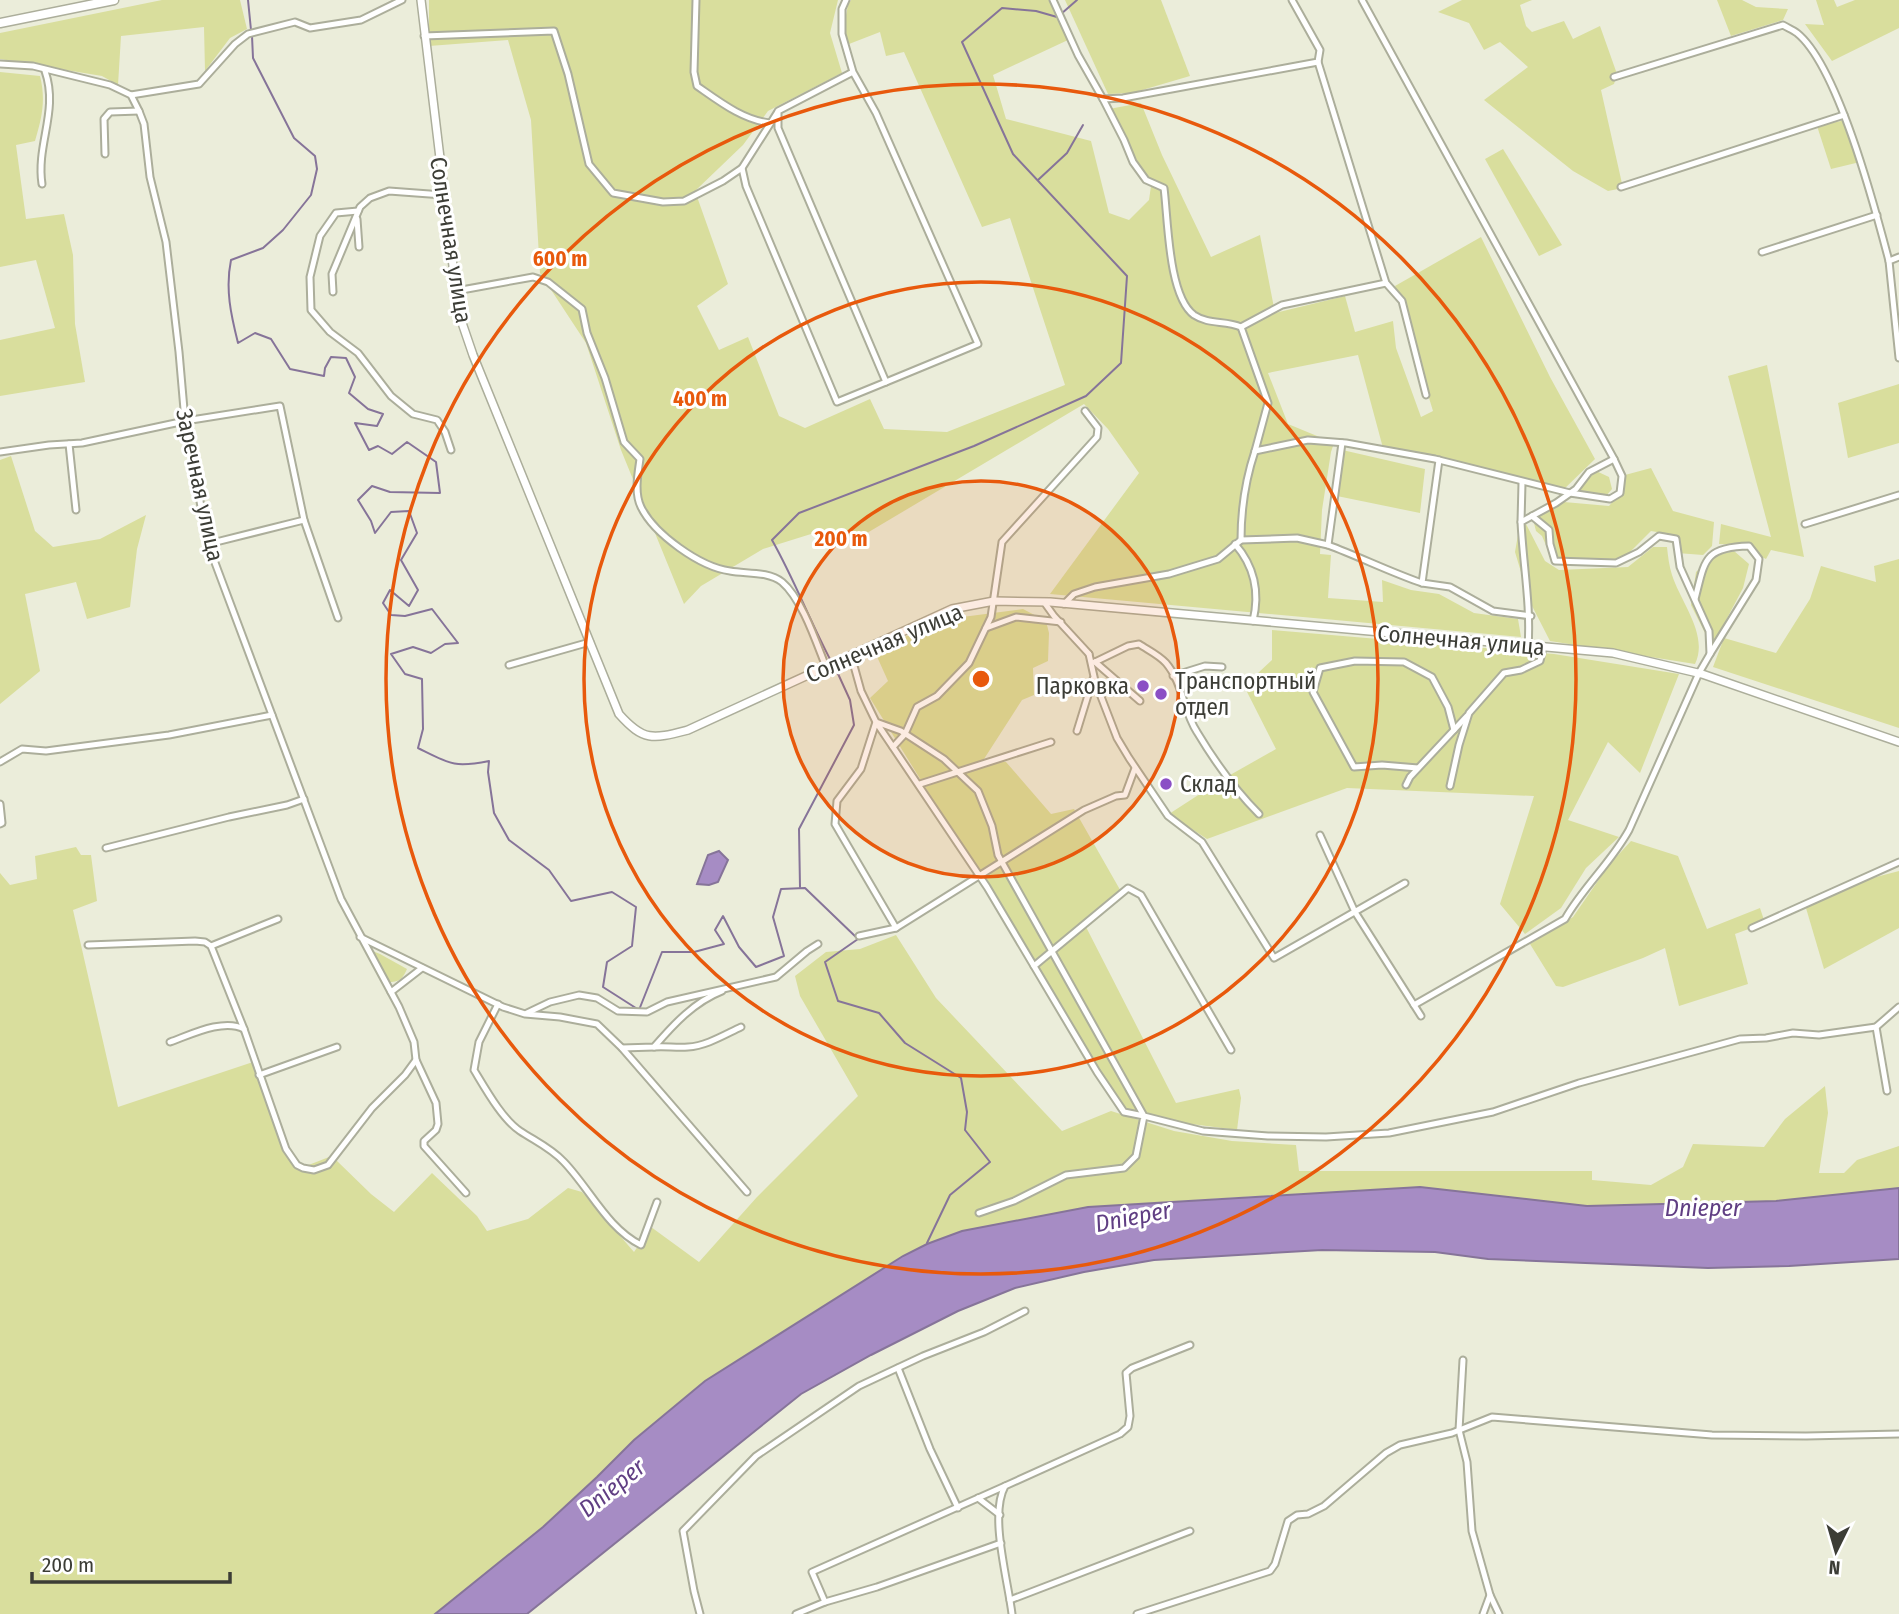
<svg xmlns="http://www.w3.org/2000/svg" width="1899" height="1614" viewBox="0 0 1899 1614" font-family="'Fira Sans Condensed',sans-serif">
  <rect width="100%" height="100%" fill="#ebedda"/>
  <!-- green -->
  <g fill="#d9de9d">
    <path d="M162,0H240L247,29L230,38L205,71L204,27L121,36L118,85L102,76L0,59V33Z"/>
    <path d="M429,0H838L830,33L842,73L768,111L743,145L695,191L728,284L697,306L719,350L748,337L779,416L805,428L870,399L884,429L947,432L1065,385L1010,218L982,227L904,52L886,56L880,32L849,44L842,35L848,5L851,0H1051L1068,40L993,75L1006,119L1091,141L1109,213L1129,220L1149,200L1151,186L1109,109L1141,103L1162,155L1211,257L1260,235L1275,313L1345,296L1355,332L1393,321L1396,348L1421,417L1433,411L1395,286L1481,237L1550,377L1595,459L1560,493L1383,448L1358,355L1268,373L1288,424L1334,443L1331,452L1322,510L1320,554L1331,555L1328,598L1383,602L1382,580L1411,590L1439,594L1474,613L1518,619L1521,637L1050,594L1139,473L1108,429L1084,404L862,536L811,534L763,549L701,586L684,604L621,450L586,343L540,273L531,120L508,40L429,46Z"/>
    <path d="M1065,0H1161L1190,76L1132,93L1108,94Z"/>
    <path d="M1462,0H1532L1520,5L1526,26L1532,32L1564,21L1573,39L1600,26L1617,74L1614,84L1601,90L1623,188L1608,191L1573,171L1484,100L1528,67L1500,42L1484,50L1469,23L1438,12Z"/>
    <path d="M1717,0H1742L1756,7L1788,9L1783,20L1731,36Z"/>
    <path d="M1816,0H1834L1837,7L1855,0H1899V28L1832,61L1805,24L1824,25Z"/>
    <path d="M0,72L40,76C46,100 42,118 35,141L16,145L26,219L64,214L73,255L75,324L85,382L0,396V340L55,328L36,260L0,267Z"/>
    <path d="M1846,120L1860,162L1831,169L1817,126Z"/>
    <path d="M1503,149L1562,245L1539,256L1485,159Z"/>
    <path d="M1767,365L1804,557L1771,550L1766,559L1737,545L1719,544L1721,524L1771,537L1728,376Z"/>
    <path d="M1899,384V443L1848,458L1838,403Z"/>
    <path d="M1338,449L1425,469L1420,513L1332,495Z"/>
    <path d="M11,456L35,531L53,547L100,539L146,515L137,549L130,607L87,619L76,582L25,594L40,671L0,704V460Z"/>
    <path d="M1651,468L1673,511L1714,522L1712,546L1703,555L1677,553L1674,535L1651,531L1621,561L1578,562L1551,557L1542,536L1536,531L1533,519L1564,502L1609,506L1621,492L1625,475Z"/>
    <path d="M1594,470L1609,477L1612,489L1606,496L1571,493Z"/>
    <path d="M1526,524L1545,561L1559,570L1628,567L1653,547H1667C1668,556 1669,566 1672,575C1681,603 1709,635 1695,664L1550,641L1530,602L1515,552L1519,529Z"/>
    <path d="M1734,551L1749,564L1743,588L1706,658L1707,637L1691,605L1696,572L1713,556Z"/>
    <path d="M1899,559V728L1713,667L1724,638L1776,653L1810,599L1821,566L1876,582L1874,566Z"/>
    <path d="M1023,609L1046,621L1049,633L1048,661L1033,668L1034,695L1022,700L984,759L1006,762L1051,814L1074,809L1123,895L1085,925L1176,1103L1239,1089L1241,1098L1237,1130L1169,1121L1121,1111L1033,961L870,698L888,681L874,650L947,619Z"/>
    <path d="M1272,630L1554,654L1679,674L1640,773L1608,742L1568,820L1619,837L1586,868L1561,908L1525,934L1500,904L1534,796L1347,788L1207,839L1169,814L1223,779L1276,749L1244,686L1272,660Z"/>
    <path d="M1631,841L1678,856L1707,929L1760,908L1765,923L1735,934L1748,984L1679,1006L1665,948L1643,958L1563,987L1556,986L1530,944L1573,917L1609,865Z"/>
    <path d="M76,847L81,855H91L97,901L73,910L118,1107L256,1061L288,1157L301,1168L329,1157L336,1160L371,1194L394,1212L432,1173L477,1216L487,1231L528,1219L568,1188L582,1192L634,1252L651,1227L699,1262L757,1197L858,1096L800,996L795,976L826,952L860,949L896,935L936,998L1062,1131L1111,1111L1174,1131L1232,1141L1296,1145L1299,1171H1592V1180L1651,1185L1683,1167L1693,1144L1764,1147L1785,1119L1825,1086L1828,1113L1819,1173H1844L1857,1160L1899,1146V1188L1777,1201L1686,1204L1587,1206L1511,1199L1451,1190L1293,1194L1178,1201L1089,1207L962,1231L927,1244L903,1256L705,1381L634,1440L597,1477L543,1527L435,1614H0V873L10,885L37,879L35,856Z"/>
    <path d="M1899,871V928L1824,969L1806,908L1857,882Z"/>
    <path d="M365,948L380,954L407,969C402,980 399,982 388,982Z"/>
  </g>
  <!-- water -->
  <g fill="#a68cc4" stroke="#867499" stroke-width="2">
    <path d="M719,851L728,860L718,882L709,885L697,884L708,855Z"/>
    <path d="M1420,1187L1587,1206L1776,1201L1899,1188V1259L1789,1266L1708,1268L1488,1259L1435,1252L1322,1250L1154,1260L1084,1272L1015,1288L958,1311L871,1355L801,1394L527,1614H435L543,1527L597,1477L634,1440L705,1381L903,1256L927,1244L962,1231L1088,1207Z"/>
  </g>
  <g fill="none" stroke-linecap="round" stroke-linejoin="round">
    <!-- stream -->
    <g stroke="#867499" stroke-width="2">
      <path d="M248,0L251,30"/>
      <path d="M1061,14L1077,0"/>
      <path d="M252,36L253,58L294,138L315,156L317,169L311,195L283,230L263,248L231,260C225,289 231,315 238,343L255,333L271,339L290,369L324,376L325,368L331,357L346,358L355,377L349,393L368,409L383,414L377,426L355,423L369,450L378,446L392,454L407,442L436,462L440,493L390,492L372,486L358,500L371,521L375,533L391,512L409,511L417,533L401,560L418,590L409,606L390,590L383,603L391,615L405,616L432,609L458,643L445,644L431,653L413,647L391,654L405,674L422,679L423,729L418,748C450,764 454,768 489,761L488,772L494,813L509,840L549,870L571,901L612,892L636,907L632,946L607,962L603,987L639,1010L662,952H694L724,944L715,930L723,916L739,947L756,967L784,956L773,917L781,889L805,888L858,939L825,962L838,1001L879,1013L905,1043L961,1078L967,1112L965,1130L990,1162L950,1195L927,1243"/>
      <path d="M1038,180L1067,153L1083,125"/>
      <path d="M831,661C810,621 794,579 772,540L799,513L974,446L1086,396L1121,363L1127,276L1013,154L962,42L1002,8L1036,11L1057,17"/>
      <path d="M800,887L799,829L854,725L850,700L834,665"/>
    </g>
    <!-- street casing -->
    <g stroke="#acae9b" stroke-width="9">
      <g id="street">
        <path d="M696,0L694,72L697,86C720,102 743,120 770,123"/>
        <path d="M846,0L842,9V34L853,72L876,113L978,344L886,382L778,128V111L853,72"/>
        <path d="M1053,0L1078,55L1103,99L1123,98L1318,62L1320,50L1292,0"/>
        <path d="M1362,0L1614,459L1589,472L1576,489L1556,503L1521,522C1523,564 1531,605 1528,647"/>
        <path d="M424,36L554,31L568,74L589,164L613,193L663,202L684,201L723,181L742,168"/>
        <path d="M1318,62L1386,283L1402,301L1426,395"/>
        <path d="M0,64L33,66L110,85L131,95L139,111L144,124L150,177L166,242L179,352L185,421L208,544L341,899L399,1007L414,1042L416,1060L436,1103L438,1124L436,1130L424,1141V1146L466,1193"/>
        <path d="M1614,77L1783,25C1788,28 1793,30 1797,33C1838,66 1875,208 1889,261"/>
        <path d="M131,95L199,84L235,44L248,34L295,22L310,28L361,20L402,0"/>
        <path d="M1103,99L1124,140L1133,162L1146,180L1164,188C1168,218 1168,296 1194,315C1209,325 1225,320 1241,327"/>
        <path d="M777,113L742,168L746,186L837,402L886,382"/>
        <path d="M105,154L104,119L110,112L139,111"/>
        <path d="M42,184C36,144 59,111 45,71"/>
        <path d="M1621,187L1844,115"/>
        <path d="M358,211L336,213L320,236L310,277L311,310L330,332L358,353L391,396L413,414L437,420L445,432L451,450"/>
        <path d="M357,219L359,247"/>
        <path d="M1762,252L1877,215"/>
        <path d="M1899,257L1889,261L1899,358"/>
        <path d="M1386,283L1282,305L1241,327L1268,403L1255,451L1308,440L1346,443L1435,459L1570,493L1610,499L1620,493L1622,476L1614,459"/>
        <path d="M456,291L533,277L548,282L582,309L587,333L605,378L624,442L640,459C638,473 634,493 641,507C654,534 700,567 730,571C746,574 768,571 782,582C802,599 816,642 826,667"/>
        <path d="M333,292L332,274L360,207L370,198L389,191L443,195"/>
        <path d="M1342,443L1328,545C1360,557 1390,572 1422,583"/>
        <path d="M69,444L76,510"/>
        <path d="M1255,451C1245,481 1241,508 1241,540L1297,538L1328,545"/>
        <path d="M0,452L49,445L82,443L185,421L280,406L304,520L338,618"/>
        <path d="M1439,460L1422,583L1450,587L1493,611L1531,616"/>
        <path d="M1521,522L1522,483"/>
        <path d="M1805,524L1899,495"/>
        <path d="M208,544L304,520"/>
        <path d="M1235,544C1255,567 1260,592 1253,621"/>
        <path d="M1695,599C1705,561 1703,547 1749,546L1759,559L1756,580L1710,654"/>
        <path d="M1044,602L1054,616L1089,654"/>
        <path d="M1064,604L1074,594L1095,587L1169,574L1218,559L1241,540"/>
        <path d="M986,628L1016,617L1061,622"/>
        <path d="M1089,654L1095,681L1117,738L1129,758L1168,816L1202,842L1274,958L1405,883"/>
        <path d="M851,655L861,691L876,722L901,731L944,759L978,791L992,826L998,855L1144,1116L1203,1131L1268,1136L1326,1137L1389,1133L1493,1112L1579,1083L1740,1039L1766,1038L1793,1033L1819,1035L1876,1027L1899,1007"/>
        <path d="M1095,662L1128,646L1139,644C1148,650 1159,655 1166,663C1183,683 1183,711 1197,732C1215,762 1234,789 1259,814"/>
        <path d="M1095,662L1140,701"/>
        <path d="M509,665L590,642"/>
        <path d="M1173,676L1205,666L1222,667"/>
        <path d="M1077,731L1093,679"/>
        <path d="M893,747L905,734L917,707L937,696L969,663L991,617L1002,542L1097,437L1098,428L1085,411"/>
        <path d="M0,762L22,749L46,751L169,735L272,715"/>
        <path d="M1418,768L1382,765L1354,767L1313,692L1320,668L1355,661L1404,662L1432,677L1448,707L1454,730"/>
        <path d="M920,784L1051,742"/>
        <path d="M1406,785L1410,777L1467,716"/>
        <path d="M1450,786L1459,745L1469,713L1504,673L1521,670L1540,661L1543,648"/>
        <path d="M0,804L2,823L0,824"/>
        <path d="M1320,835L1355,912L1421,1016"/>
        <path d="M106,848L229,817L287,805L304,799"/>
        <path d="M896,928L835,824L837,801L861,769L876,722L987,887L1097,1072L1124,1112L1144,1116L1136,1156L1124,1168L1066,1175L1014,1201L979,1213"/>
        <path d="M1752,928L1899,862"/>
        <path d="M859,936L896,928L1084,810L1116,796L1125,795L1135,768"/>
        <path d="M360,937L503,1007L525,1014L560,1017L597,1024L622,1048L747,1192"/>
        <path d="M88,945L195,941L205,942L211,946L244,1029L286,1149L297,1165L303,1168L314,1170L328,1165L372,1108L405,1075L416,1060"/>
        <path d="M211,946L278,919"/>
        <path d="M1034,966L1128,888L1141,895L1231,1050"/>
        <path d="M391,992L422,968"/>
        <path d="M498,1004L479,1042L474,1070C485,1088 502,1119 520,1131C535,1141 551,1148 564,1162C590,1189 607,1228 641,1245L657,1202"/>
        <path d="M1414,1005L1565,919C1584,886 1610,864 1629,830L1699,673L1710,654L1709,631L1680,567L1676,539L1659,536L1639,552L1616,563L1555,561L1550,544L1549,530L1532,516"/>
        <path d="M527,1013L550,1002L579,995L597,998L618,1011L647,1012L667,1002L776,977L807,951L818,944"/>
        <path d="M1876,1027L1887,1091"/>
        <path d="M170,1042C190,1035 223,1018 244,1029"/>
        <path d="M654,1047C665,1046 677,1048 688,1047C706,1046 724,1035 741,1027"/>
        <path d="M622,1048L654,1047C674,1024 694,1002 722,991"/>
        <path d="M259,1075L337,1047"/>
        <path d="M1463,1360L1459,1430L1467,1462L1472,1531L1490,1595L1483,1614"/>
        <path d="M898,1368L930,1449L958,1508"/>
        <path d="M978,1498L1000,1515"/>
        <path d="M1490,1595L1499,1614"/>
        <path d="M1010,1600L1190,1531"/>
        <path d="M825,1602L877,1587L1001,1543"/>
        <path d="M700,1614L694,1591L683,1531L756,1456L859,1386L923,1356L984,1332L1025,1311"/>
        <path d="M796,1614L825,1602L812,1572L1005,1486"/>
        <path d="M1012,1614C1008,1580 989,1515 1005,1486L1120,1434L1128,1427L1130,1416L1126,1373L1132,1368L1190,1345"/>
        <path d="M1137,1614L1270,1571L1275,1564L1288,1521L1297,1515L1308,1514L1324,1506L1386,1453L1400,1445L1452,1433L1492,1417L1712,1435L1806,1436L1899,1434"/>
      </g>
    </g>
    <!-- secondary casing -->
    <g stroke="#acae9b" stroke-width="10">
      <path id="secondary" d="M421,0L456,291L459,314L473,355L619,714C644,742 653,739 688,730L952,609L994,601L1050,602L1613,653L1702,674L1899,742"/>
    </g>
    <!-- primary casing -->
    <g stroke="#acae9b" stroke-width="11">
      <path id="primary" d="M0,23L114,0"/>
    </g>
    <!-- street -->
    <use href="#street" stroke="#fff" stroke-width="5"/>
    <!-- secondary -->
    <use href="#secondary" stroke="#fff" stroke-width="7"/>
    <!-- primary -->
    <use href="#primary" stroke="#fff" stroke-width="8"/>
  </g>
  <!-- distance rings -->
  <circle cx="981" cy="679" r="198" fill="#e8590c" fill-opacity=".12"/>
  <g fill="none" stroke="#e8590c" stroke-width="3.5">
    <circle cx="981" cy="679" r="198"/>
    <circle cx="981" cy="679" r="397"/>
    <circle cx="981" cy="679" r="595"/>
  </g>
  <!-- markers -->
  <g fill="#8b4fc5" stroke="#fff" stroke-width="2.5">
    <circle cx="1143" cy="686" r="7"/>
    <circle cx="1161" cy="694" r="7"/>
    <circle cx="1166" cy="784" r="7"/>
  </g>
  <g text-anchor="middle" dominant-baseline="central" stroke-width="6" stroke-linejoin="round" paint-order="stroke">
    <!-- street labels -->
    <g font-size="23" fill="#3c3d36" stroke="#fff">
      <text transform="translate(451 240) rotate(81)">Солнечная улица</text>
      <text transform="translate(200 485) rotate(78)">Заречная улица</text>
      <text transform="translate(1461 640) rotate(5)">Солнечная улица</text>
      <text transform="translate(884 643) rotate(-23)">Солнечная улица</text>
    </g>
    <!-- poi labels -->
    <g font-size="23" fill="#3c3d36" stroke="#fff" text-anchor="start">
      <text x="1175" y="681">Транспортный<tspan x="1175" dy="26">отдел</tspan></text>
      <text x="1129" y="686" text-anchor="end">Парковка</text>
      <text x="1180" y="784">Склад</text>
    </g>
    <!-- water labels -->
    <g font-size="24" font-style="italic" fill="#603e83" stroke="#fff">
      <text x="1703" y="1208">Dnieper</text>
      <text transform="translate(1133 1217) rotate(-11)">Dnieper</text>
      <text transform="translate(612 1488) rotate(-39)">Dnieper</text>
    </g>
  </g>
  <circle cx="981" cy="679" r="10" fill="#e8590c" stroke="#fff" stroke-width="3.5"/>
  <g font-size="21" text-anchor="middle" font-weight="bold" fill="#e8590c" stroke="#fff" stroke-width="6" stroke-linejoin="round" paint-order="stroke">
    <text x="560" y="266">600 m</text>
    <text x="700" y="406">400 m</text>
    <text x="841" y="546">200 m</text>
  </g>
  <!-- north arrow -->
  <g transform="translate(1836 1551) rotate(185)" stroke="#ffffff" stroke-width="5" paint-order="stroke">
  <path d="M0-5L12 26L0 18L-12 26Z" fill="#3c3d36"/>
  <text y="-10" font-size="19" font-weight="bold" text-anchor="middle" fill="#3c3d36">N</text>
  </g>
  <!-- scale -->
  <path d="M32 1572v10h198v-10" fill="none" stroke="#3c3d36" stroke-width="3.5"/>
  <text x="42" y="1572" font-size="21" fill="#3c3d36" stroke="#ffffff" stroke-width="5" paint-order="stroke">200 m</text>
</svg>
